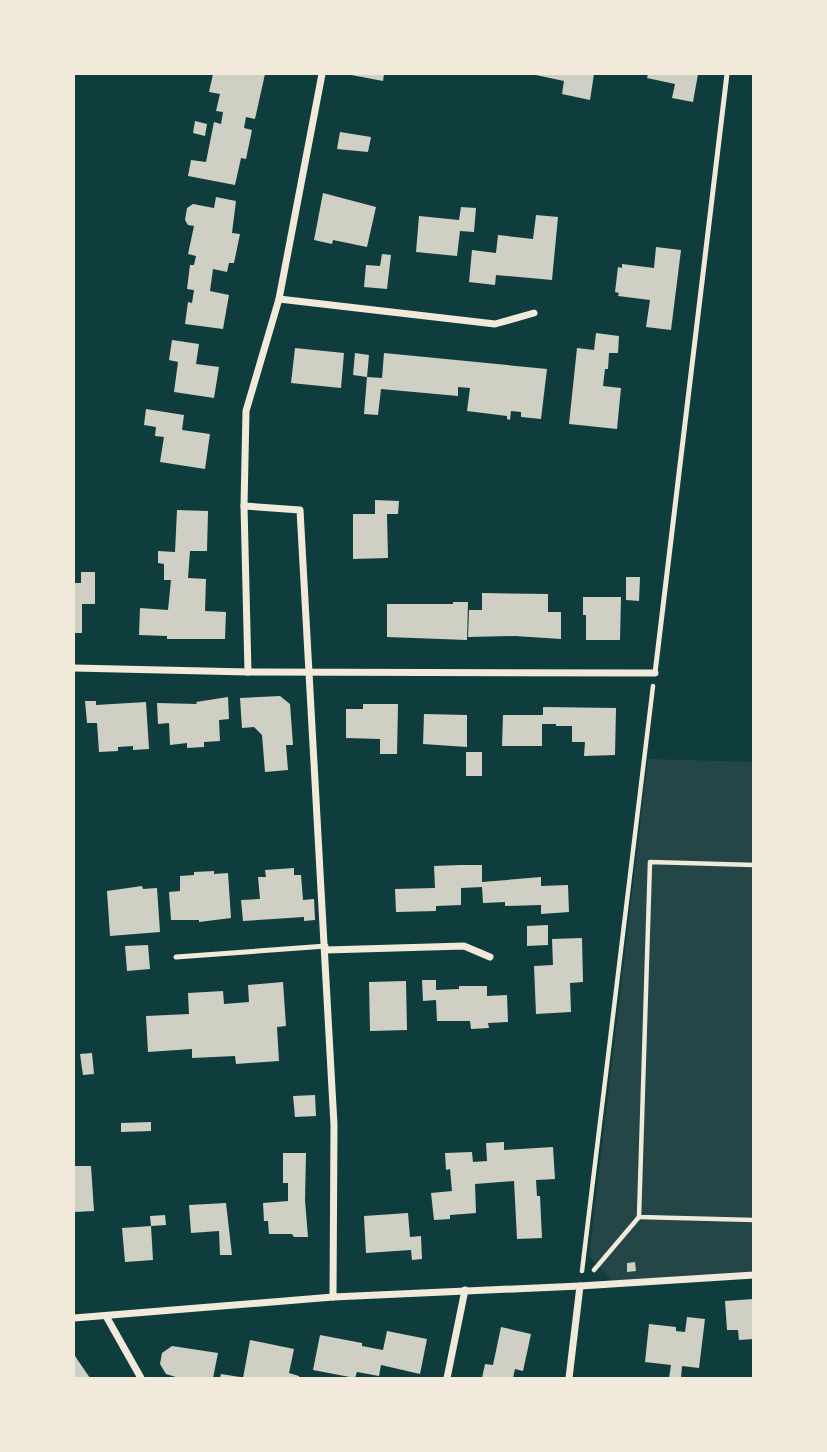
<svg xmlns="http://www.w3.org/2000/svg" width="827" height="1452" viewBox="0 0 827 1452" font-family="Manrope,sans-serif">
  <rect width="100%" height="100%" fill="#0f3d3e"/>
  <!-- green -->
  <path fill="#244646" d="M648,759L753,762V1272L613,1281L589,1256Z"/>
  <!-- building -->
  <g fill="#cfcfc3">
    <path d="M213,74H265L255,119L246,117L244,128L252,130L246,159L241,158L235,185L188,176L191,160L206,162L214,122L221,124L223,112L216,111L220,94L209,92Z"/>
    <path d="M346,74H384L383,81Z"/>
    <path d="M531,74H594L590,100L562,94L564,81Z"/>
    <path d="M648,74H698L693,102L672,98L675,84L647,78Z"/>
    <path d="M195,121L207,124L205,136L193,133Z"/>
    <path d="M340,132L371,137L368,152L337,149Z"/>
    <path d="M323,193L376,207L367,247L333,240L332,244L314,240Z"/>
    <path d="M216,197L236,201L232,233L240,234L234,263H229L227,272L213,269L210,291L229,295L223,329L185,324L188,302L192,303L194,290L187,289L190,265H194L196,256L188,254L194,226L188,225L185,220L187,208L193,204L214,208Z"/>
    <path d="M461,207L476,208L474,232L460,231L457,256L416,252L419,216L459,220Z"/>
    <path d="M536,215L558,217L552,280L496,275L495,285L469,282L472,250L496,253L498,235L533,239Z"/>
    <path d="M656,247L681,250L671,330L646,327L650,300L618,296L619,293L615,292L618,267L622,268V264L654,268Z"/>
    <path d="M382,254L391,255L387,289L364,287L366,265L380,266Z"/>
    <path d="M596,333L619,336L618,353H609L608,369H605L603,386L621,388L617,429L569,424L577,348L594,350Z"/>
    <path d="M172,340L199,344L196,364L219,367L214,398L174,392L178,362L169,360Z"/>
    <path d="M295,348L344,353L341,388L291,383Z"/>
    <path d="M355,353L369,355L367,377L353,375Z"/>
    <path d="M384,353L547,369L541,419L521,417V412L511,411L510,420L507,419V416L467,411L470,388L458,387V396L381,389L378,415L364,414L367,377L382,378Z"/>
    <path d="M146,409L184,415L182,430L210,434L205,469L160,462L164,437L155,436L156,427L144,425Z"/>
    <path d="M375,500L399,501L398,514H387L388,558L353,559V514H375Z"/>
    <path d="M177,510L208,511L207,551H190L188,578L206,579L205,611L226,612L225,639H167V636L139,635L140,608L168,610L171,580H164V564L158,563V551L175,552Z"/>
    <path d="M81,572H95V604H82V633H74V583H81Z"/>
    <path d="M626,577H640L639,601L626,600Z"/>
    <path d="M482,593L548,594V612H561V639L515,636L468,637L469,610H482Z"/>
    <path d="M583,597H621L620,640H586V615H583Z"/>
    <path d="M453,602H468L467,640L387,637V604H453Z"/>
    <path d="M280,696L290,704L293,745H286L288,770L265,772L262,735L254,727L242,728L240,698Z"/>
    <path d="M228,697L229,719L219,720L220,741L204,742V747L187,748V743L170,745L169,723L158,724L157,703L197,704L196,702Z"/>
    <path d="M85,701H96V705L146,702L149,749L133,750V746L118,747V751L99,752L97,723H87Z"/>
    <path d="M363,704H398L397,754H380V739L346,738V709H363Z"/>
    <path d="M543,707L616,708L615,755L584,756L585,742H572V726H556V724H542V746H502L503,715H543Z"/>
    <path d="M424,714L467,715V747L423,744Z"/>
    <rect x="466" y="752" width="16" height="24"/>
    <path d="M460,865H482V882L541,877V886L568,885L569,912L541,914V905L505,906V902L483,903L482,887L461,888V905L436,906V911L396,912L395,889L435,888L434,866Z"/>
    <path d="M294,868V875H301L303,900L314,899L315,920L304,921V917L243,921L241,900L260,899L258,877H266L265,870Z"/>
    <path d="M214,871V874L228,873L231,918L199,922V920H171L169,892L180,891V876L194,875V872Z"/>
    <path d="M142,886L143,889L157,888L160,932L110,936L107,891Z"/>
    <path d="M548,925V945L527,946V926Z"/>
    <path d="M582,938L583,982L570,983L571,1012L536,1014L534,966L553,965L552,939Z"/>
    <path d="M148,945L150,969L127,971L125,946Z"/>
    <path d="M422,980H436V990L459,989V986H487V996L507,995L508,1022L488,1023L489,1028L471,1029L470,1021H437L436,1000L423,1001Z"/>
    <path d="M406,981L407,1030L370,1031L369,982Z"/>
    <path d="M283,982L286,1026L277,1027L279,1061L236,1064L235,1056L192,1058V1049L148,1052L146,1016L189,1014L188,993L223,991L224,1004L249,1002L248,985Z"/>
    <path d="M92,1053L94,1074L83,1075L80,1054Z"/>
    <path d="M315,1095L316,1116L295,1117L293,1096Z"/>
    <path d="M151,1122V1131L121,1132V1123Z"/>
    <path d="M504,1142V1150L553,1147L555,1179L536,1180L537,1196H540L542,1238L517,1239L514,1181L475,1184L476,1213L450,1215V1219L434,1220L431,1193L452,1191L450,1169L446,1170L445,1153L472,1152L473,1162L487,1161L486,1143Z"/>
    <path d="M283,1153H306L305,1200L308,1237H294L292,1234H269L268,1221H264L263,1203L288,1201V1183H283Z"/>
    <path d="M74,1166H91L94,1211L74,1212Z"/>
    <path d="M226,1203L232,1255H220L219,1231L191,1233L189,1205Z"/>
    <path d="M408,1213L410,1237L421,1236L422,1259L412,1260L411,1250L366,1253L364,1216Z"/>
    <path d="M165,1215L166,1225L151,1226L153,1260L125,1262L122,1228L151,1226L150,1216Z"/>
    <path d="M635,1262L636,1271L627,1272V1263Z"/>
    <path d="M753,1299V1339L739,1340L738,1330H727L725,1301Z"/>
    <path d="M687,1317L705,1319L699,1368L682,1366L681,1378H669L671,1365L645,1362L649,1324L676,1327V1331L685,1332Z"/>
    <path d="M501,1327L531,1334L523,1371L515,1369L513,1378H482L485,1364L493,1365Z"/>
    <path d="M387,1331L427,1339L420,1374L381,1365L379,1376L357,1372L355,1378L313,1370L320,1335L362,1343V1346L383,1350Z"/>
    <path d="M250,1340L294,1349L289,1373L299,1376V1378H243Z"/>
    <path d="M172,1346L218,1353L213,1378H179L166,1374L160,1364L162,1353Z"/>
    <path d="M74,1354L77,1359L90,1378H74Z"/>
    <path d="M221,1374L240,1377V1378H220Z"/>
  </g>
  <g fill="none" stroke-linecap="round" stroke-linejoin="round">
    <!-- path -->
    <g stroke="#f1e9da" stroke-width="4.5">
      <path d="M754,865L650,862L639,1217L754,1220"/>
      <path d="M594,1270L639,1217"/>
      <path d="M582,1271L653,686"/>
    </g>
    <!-- service -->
    <g stroke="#f1e9da" stroke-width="5">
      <path d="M655,673L727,74"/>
      <path d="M176,957L326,946"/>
    </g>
    <!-- minor -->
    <g stroke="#f1e9da" stroke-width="7">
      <path d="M279,299L495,324L534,313"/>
      <path d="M244,506L300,510L334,1125L333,1297"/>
      <path d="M74,668L248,672L655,673"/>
      <path d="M248,672L244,506L246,411L279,299L322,74"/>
      <path d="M326,950L464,946L490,957"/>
      <path d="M106,1316L141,1378"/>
      <path d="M74,1318L333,1297L580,1286L754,1275"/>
      <path d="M447,1378L465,1290"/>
      <path d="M569,1378L580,1286"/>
    </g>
  </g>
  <!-- border -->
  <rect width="827" height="1452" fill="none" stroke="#f1e9da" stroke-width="150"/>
</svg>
